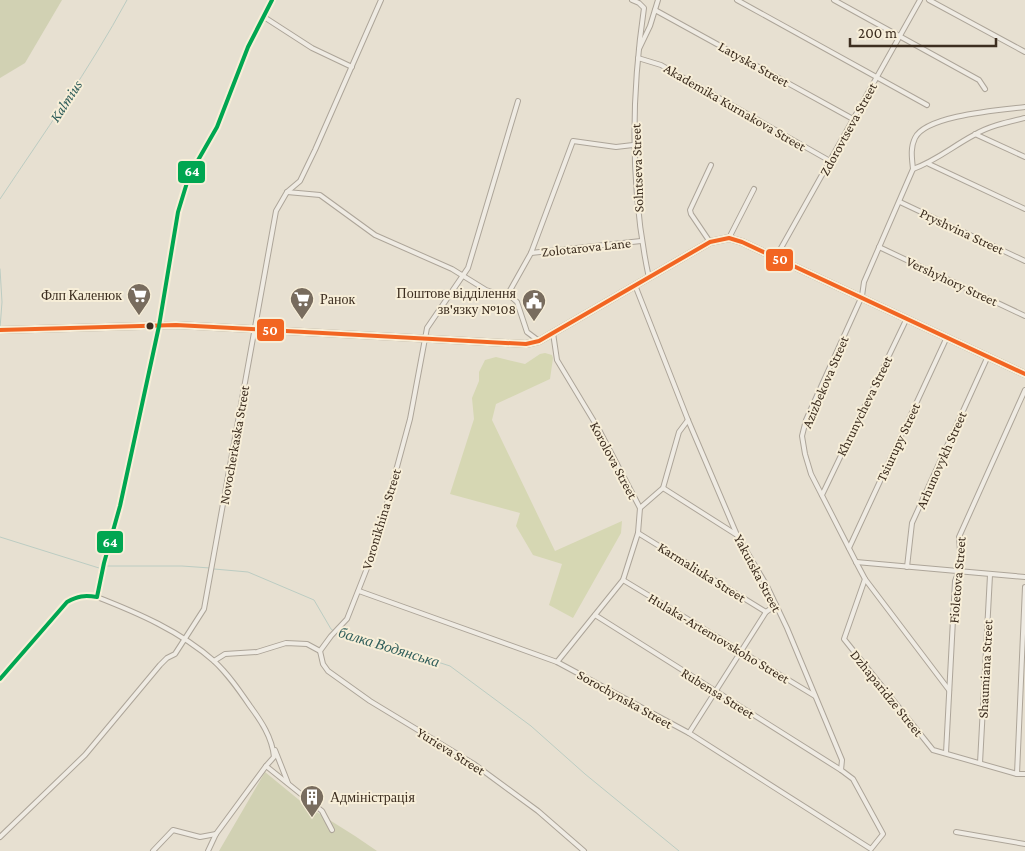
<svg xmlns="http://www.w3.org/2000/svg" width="1025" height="851" viewBox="0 0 1025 851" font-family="'Crimson Pro',serif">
  <rect width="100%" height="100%" fill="#e7e0d1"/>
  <!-- green -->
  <path fill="#d6d7b3" d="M545,353L552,355L553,358L550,379L496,404L492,420L555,551L622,521L621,533L573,618L549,605L562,564L533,555L516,526L520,513L450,494L474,419L472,398L479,381V372L485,360L496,357L525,364L540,354Z"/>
  <!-- cemetery -->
  <g fill="#d1d1b3">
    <path d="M0,0H62L25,63L0,78Z"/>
    <path d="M265,772L304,804L355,836L377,851H219Z"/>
  </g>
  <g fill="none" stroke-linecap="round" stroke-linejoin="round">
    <!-- stream -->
    <g stroke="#bcccc2" stroke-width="1">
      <path d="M0,199C44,133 89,70 127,0"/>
      <path d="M0,269L2,302L0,328"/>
      <path d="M0,537L99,568L107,566H182L210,568"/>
      <path d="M214,569L248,572L314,600L331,629L338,634L386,650L413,654L450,666L531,726L585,774L679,851"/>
    </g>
    <!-- street casing -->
    <g stroke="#ada599" stroke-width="6">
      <g id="street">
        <path d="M632,0L639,3L644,8C631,97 630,189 649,278"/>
        <path d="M737,0L927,105"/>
        <path d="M834,0L979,80L985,89"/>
        <path d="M929,0L1025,52"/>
        <path d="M655,10L853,119"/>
        <path d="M264,17L312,48L352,67"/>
        <path d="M639,49L650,26L658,0"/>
        <path d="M638,58L661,65L830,161"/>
        <path d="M975,134L1025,157"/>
        <path d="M929,164L1025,209"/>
        <path d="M913,169C912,159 910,148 915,138C926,115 1001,110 1025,107"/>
        <path d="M287,192L320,195L375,235L452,269L486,290L498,294H508L517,302L527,332L539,341"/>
        <path d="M900,202L1025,261"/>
        <path d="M729,238L754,189"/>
        <path d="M710,242L691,214L690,210L711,165"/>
        <path d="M879,247L1025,316"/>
        <path d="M531,253L641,241"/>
        <path d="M776,257L920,0"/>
        <path d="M508,294L531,253L573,141L616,147L633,145"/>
        <path d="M553,333L557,360L598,428L640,508L638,533L623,580L557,662"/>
        <path d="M663,488L737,535"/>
        <path d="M822,495L907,318"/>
        <path d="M640,508L663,488L679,432L688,420"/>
        <path d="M638,533L766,612"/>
        <path d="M849,548L947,337"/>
        <path d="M856,562L1025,577"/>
        <path d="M907,567L912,523L988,356"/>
        <path d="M865,579L844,639L933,750L1017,774H1025"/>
        <path d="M623,580L815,696"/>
        <path d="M359,591L557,662L689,733L871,849L883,834L853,779L841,770L842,760L787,628L767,586L737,535L688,420L635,285"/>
        <path d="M97,597C138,613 180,631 214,661C228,674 239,690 250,706C261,721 272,737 274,757L266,766L322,811L332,830"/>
        <path d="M595,615L841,770"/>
        <path d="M320,651L323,664L328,671L370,701L474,764L538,811L584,851"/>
        <path d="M214,661L225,654L257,652L286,643L307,644L320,651L331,636L347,619L375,548L410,419L427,328L468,268L518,101"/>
        <path d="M0,679L67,602C78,596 84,595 97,597L104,563L120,506L159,326L178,212L189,176L217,127L248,47L272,0"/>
        <path d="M949,690L865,579L856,562L811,474L805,454L802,436L806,420L862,296L864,282L913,169C936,161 953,146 974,135C989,126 1008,122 1025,118"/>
        <path d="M689,733L766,612L776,605"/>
        <path d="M275,750L288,783"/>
        <path d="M946,753L955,581L961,565L959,537L1025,390"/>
        <path d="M980,763L990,575"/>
        <path d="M1017,774L1025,587"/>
        <path d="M956,832L1025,844"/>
        <path d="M0,837L85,755L160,665L167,658L175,654L204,609L276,211L287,192L300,181L315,150L381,0"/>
        <path d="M153,851L173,830L200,837L216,834"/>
        <path d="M208,851L216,834L266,766"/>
      </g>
    </g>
    <!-- secondary casing -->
    <g stroke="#9c958a" stroke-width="8">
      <path id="secondary" d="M0,330L176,325L526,344L539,341L710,242L729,238L742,242L1025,374"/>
    </g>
    <!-- street -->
    <use href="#street" stroke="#efebe3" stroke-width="4"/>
    <!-- secondary -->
    <use href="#secondary" stroke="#efebe3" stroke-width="5.5"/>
    <!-- bus-1 casing -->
    <g stroke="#f7eed8" stroke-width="8">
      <path id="bus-1" d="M0,330L176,325L526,344L539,341L710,242L729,238L742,242L1025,374"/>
    </g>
    <!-- bus-2 casing -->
    <g stroke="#f7eed8" stroke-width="8">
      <path id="bus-2" d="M0,679L67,602C78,596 84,595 97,597L104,563L120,506L159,326L178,212L189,176L217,127L248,47L272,0"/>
    </g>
    <!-- bus-1 -->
    <use href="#bus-1" stroke="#f26522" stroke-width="4"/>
    <!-- bus-2 -->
    <use href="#bus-2" stroke="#00a651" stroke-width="4"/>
  </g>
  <!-- icons -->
  <defs>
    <g id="supermarket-pin" transform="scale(1.25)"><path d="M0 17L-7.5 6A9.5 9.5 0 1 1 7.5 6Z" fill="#786c5e" stroke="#f7eed8"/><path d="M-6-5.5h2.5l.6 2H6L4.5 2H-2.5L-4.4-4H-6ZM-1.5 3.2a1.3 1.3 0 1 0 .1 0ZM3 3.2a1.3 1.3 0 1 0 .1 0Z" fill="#fff"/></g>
    <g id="civic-pin" transform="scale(1.25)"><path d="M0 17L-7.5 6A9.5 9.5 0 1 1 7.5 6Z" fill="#786c5e" stroke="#f7eed8"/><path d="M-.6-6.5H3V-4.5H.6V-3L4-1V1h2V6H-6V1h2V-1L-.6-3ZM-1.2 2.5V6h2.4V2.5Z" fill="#fff"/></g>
    <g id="building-pin" transform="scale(1.25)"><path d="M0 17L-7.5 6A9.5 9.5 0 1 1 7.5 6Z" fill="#786c5e" stroke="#f7eed8"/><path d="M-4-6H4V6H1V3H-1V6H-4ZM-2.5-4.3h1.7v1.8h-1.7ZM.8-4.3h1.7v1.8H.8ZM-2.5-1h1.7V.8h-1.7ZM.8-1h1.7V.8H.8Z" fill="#fff"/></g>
  </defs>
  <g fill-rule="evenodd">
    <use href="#supermarket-pin" x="139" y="295"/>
    <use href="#supermarket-pin" x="302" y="299"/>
    <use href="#civic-pin" x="534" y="301"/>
    <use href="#building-pin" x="312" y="797"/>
  </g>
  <!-- markers -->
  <circle fill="#3d2e20" stroke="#f7eed8" stroke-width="2" cx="150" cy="326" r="4.5"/>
  <g text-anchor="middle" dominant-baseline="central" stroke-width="4" stroke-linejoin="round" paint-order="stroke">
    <!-- street labels -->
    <g font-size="14" fill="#3d2e20" stroke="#f7eed8">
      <text transform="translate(754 64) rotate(29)">Latyska Street</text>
      <text transform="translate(735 107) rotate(30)">Akademika Kurnakova Street</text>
      <text transform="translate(848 129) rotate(-61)">Zdorovtseva Street</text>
      <text transform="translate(637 168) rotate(-92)">Solntseva Street</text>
      <text transform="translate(962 231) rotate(25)">Pryshvina Street</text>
      <text transform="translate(586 247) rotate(-6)">Zolotarova Lane</text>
      <text transform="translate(952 281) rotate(25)">Vershyhory Street</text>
      <text transform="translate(825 382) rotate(-67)">Azizbekova Street</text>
      <text transform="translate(864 406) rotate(-64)">Khrunycheva Street</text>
      <text transform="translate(898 442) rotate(-65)">Tsiurupy Street</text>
      <text transform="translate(234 445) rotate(-80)">Novocherkaska Street</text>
      <text transform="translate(614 460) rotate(62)">Korolova Street</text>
      <text transform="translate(941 460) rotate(-66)">Arhunovykh Street</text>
      <text transform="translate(381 519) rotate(-73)">Voronikhina Street</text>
      <text transform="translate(702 572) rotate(32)">Karmaliuka Street</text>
      <text transform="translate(758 573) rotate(62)">Yakutska Street</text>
      <text transform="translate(957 580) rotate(-85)">Fioletova Street</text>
      <text transform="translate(719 638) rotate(31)">Hulaka-Artemovskoho Street</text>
      <text transform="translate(985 669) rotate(-87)">Shaumiana Street</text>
      <text transform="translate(718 693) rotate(32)">Rubensa Street</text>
      <text transform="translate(887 693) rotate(51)">Dzhaparidze Street</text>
      <text transform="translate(625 699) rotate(29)">Sorochynska Street</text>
      <text transform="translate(451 751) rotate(32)">Yurieva Street</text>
    </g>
    <!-- poi labels -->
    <g font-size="14" fill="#3d2e20" stroke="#f7eed8" text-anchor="end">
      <text x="516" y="293">Поштове відділення<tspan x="516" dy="16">зв'язку №108</tspan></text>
      <text x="122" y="295">Флп Каленюк</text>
      <text x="320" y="299" text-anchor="start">Ранок</text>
      <text x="330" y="797" text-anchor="start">Адміністрація</text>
    </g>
    <!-- water labels -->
    <g font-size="15" font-style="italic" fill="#2f5d5a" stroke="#f7eed8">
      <text transform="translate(66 101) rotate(-57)">Kalmius</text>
      <text transform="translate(389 647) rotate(17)">балка Водянська</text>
    </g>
  </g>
  <g stroke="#f7eed8" stroke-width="2">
    <rect x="177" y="160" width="29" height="24" rx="5" fill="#00a651"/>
    <rect x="765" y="248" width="29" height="24" rx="5" fill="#f26522"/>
    <rect x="256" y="318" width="29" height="24" rx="5" fill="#f26522"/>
    <rect x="96" y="530" width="28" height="24" rx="5" fill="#00a651"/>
  </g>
  <g font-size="14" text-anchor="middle" font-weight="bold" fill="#fff">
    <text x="192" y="176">64</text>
    <text x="780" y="264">50</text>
    <text x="270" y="335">50</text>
    <text x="110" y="547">64</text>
  </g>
  <!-- scale -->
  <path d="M850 38v8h146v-8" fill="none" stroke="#3d2e20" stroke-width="2.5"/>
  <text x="858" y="38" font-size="15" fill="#3d2e20" stroke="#f7eed8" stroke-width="4" paint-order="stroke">200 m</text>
</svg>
